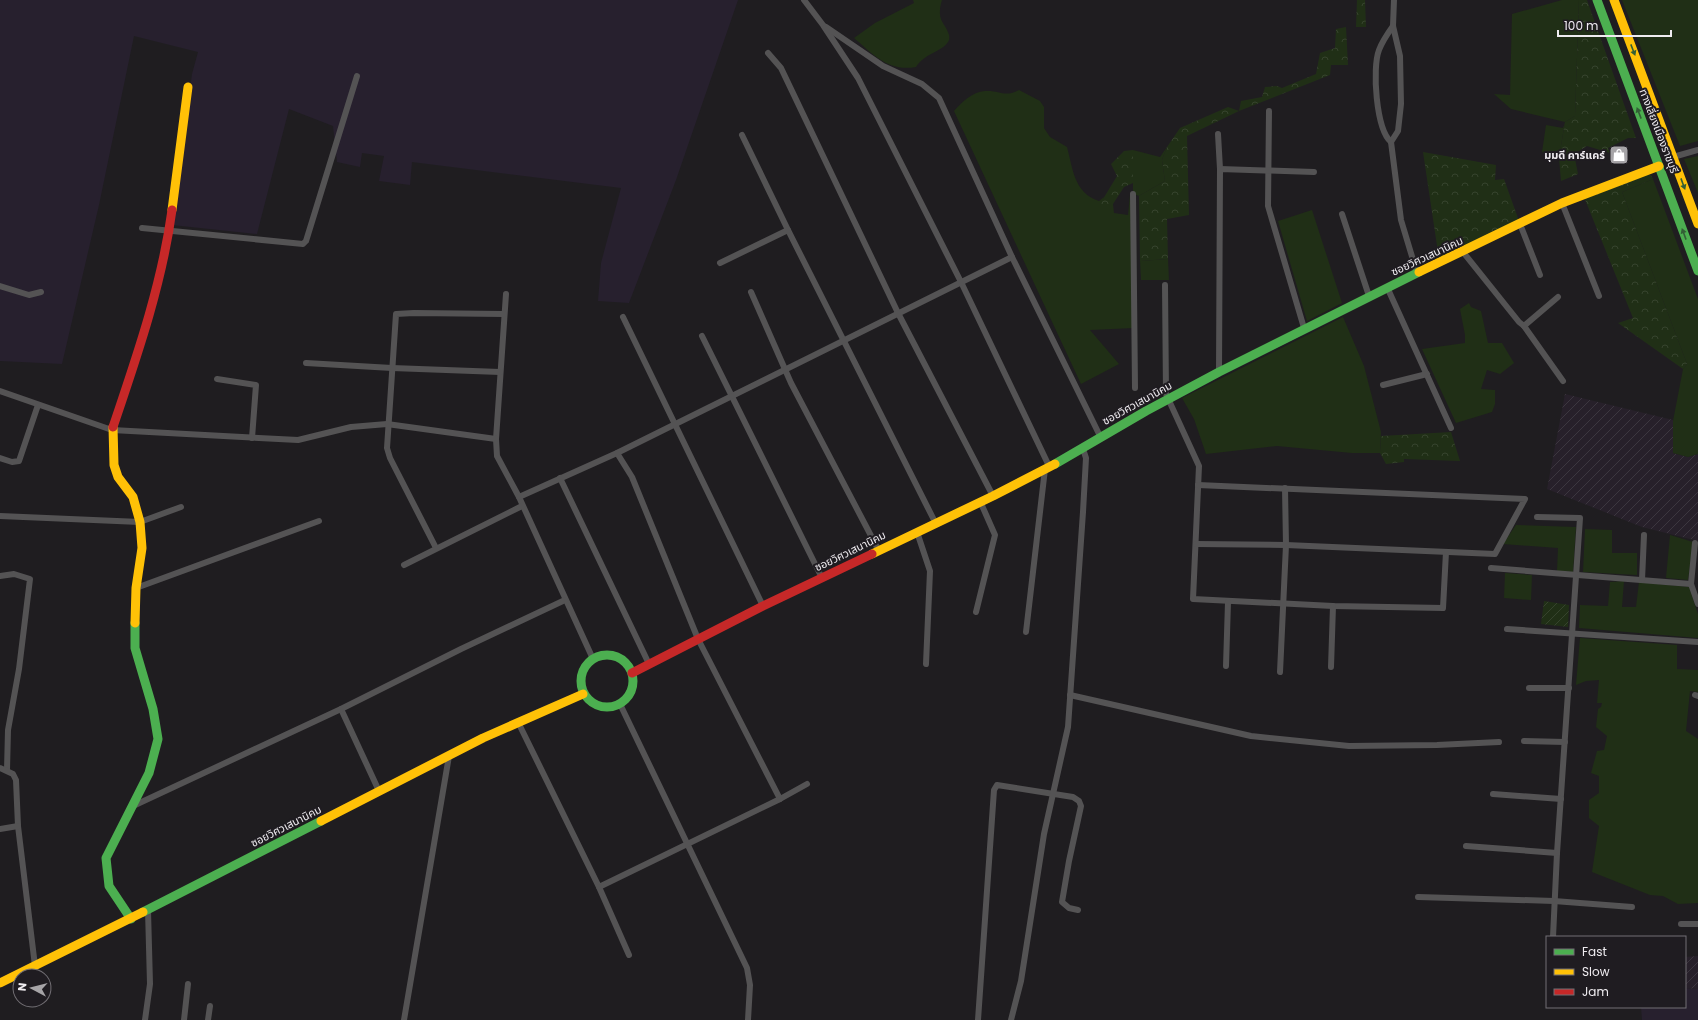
<svg xmlns="http://www.w3.org/2000/svg" width="1698" height="1020" viewBox="0 0 1698 1020" font-family="Poppins,'Noto Sans Thai',sans-serif">
  <defs>
    <pattern id="industrial-furrows" width="10" height="10" patternUnits="userSpaceOnUse"><rect width="10" height="10" fill="#27202a"/><path d="M-1 1l2-2M0 10L10 0M9 11l2-2" fill="none" stroke="#3c363f"/></pattern>
    <pattern id="forest-crowns" width="20" height="18" patternUnits="userSpaceOnUse"><rect width="20" height="18" fill="#202f16"/><path d="M2 6a3 3 0 1 1 6 0M12 15a3 3 0 1 1 6 0" fill="none" stroke="#36432d"/></pattern>
    <pattern id="garden-furrows" width="10" height="10" patternUnits="userSpaceOnUse"><rect width="10" height="10" fill="#202f16"/><path d="M-1 1l2-2M0 10L10 0M9 11l2-2" fill="none" stroke="#36432d"/></pattern>
  </defs>
  <rect width="100%" height="100%" fill="#1f1d20"/>
  <!-- commercial -->
  <g fill="#27202e">
    <path d="M0,0H738L676,180L629,303L598,301L601,263L621,188L412,162L410,185L379,181L384,156L362,153L360,167L337,162L333,126L289,109L257,234L172,225L192,74L198,52L134,36L99,205L62,364L0,361Z"/>
    <path d="M1685,988L1698,989V1020H1642L1641,1007H1685Z"/>
  </g>
  <!-- industrial -->
  <g fill="url(#industrial-furrows)">
    <path d="M1565,394L1673,420V453L1688,457L1698,454V541L1642,527L1547,489Z"/>
    <path d="M1698,956V989L1685,988V957Z"/>
  </g>
  <!-- grass -->
  <g fill="#202f16">
    <path d="M913,0H942C940,6 939,13 941,19C943,25 953,35 948,42C943,51 925,53 916,67C888,72 873,54 854,38L875,23L914,3Z"/>
    <path d="M1562,0H1579L1575,116L1565,122L1559,158L1542,152L1546,125L1563,128L1565,122L1511,109L1494,94L1510,95L1512,14Z"/>
    <path d="M1622,0H1698V141L1680,146Z"/>
    <path d="M1019,90L1040,101L1044,107V128L1050,137L1067,147C1073,169 1074,193 1099,201L1104,197L1101,204H1113L1114,213L1128,215L1130,195L1133,194V150L1160,157L1167,147L1162,160L1165,181L1139,196L1134,194V328L1090,330L1119,364L1081,384L954,111C962,102 972,92 985,91C1000,90 1004,98 1019,90Z"/>
    <path d="M1698,156V193L1684,159Z"/>
    <path d="M1653,179L1698,299V454L1688,457L1673,453V421L1683,369L1687,364L1622,192Z"/>
    <path d="M1312,210L1342,303L1307,321L1278,221Z"/>
    <path d="M1168,259L1169,280H1141L1140,261Z"/>
    <path d="M1469,303L1471,307L1481,311L1488,343H1502L1514,363L1500,374L1487,370L1481,389L1495,390V404L1492,412L1456,423L1422,349L1465,343V335L1460,309Z"/>
    <path d="M1343,317L1364,366L1381,432L1380,453H1352L1277,446L1206,454L1194,419L1182,398Z"/>
    <path d="M1516,525L1576,527L1573,572L1557,571L1558,548L1503,544Z"/>
    <path d="M1585,529L1612,530V553H1637V575L1583,572Z"/>
    <path d="M1670,535L1693,542L1688,580L1666,578Z"/>
    <path d="M1505,573L1532,575L1531,600L1504,598Z"/>
    <path d="M1624,581L1622,607H1636L1639,582L1689,587L1698,614V638L1579,628L1580,605L1608,606L1610,582Z"/>
    <path d="M1580,638L1677,645V669L1698,670V692L1690,691L1686,731L1698,739V903L1678,904L1663,896L1650,895L1592,872L1599,826L1589,818V800L1599,793V776L1591,773L1597,751L1604,750L1607,736L1596,727L1598,709L1601,707L1602,703H1597L1599,680L1586,681L1576,685Z"/>
  </g>
  <!-- forest -->
  <g fill="url(#forest-crowns)">
    <path d="M1357,0H1365L1366,27H1356Z"/>
    <path d="M1579,0H1587L1636,138H1628L1608,148L1610,153L1587,146L1574,154L1578,174L1561,181L1559,158L1565,122L1575,116Z"/>
    <path d="M1346,27L1348,65H1331L1330,75L1239,111L1187,136L1189,215L1167,219L1168,259L1140,261L1139,196L1165,181L1162,160L1167,147L1180,128L1228,107L1239,111L1241,101L1262,97L1265,87L1277,86L1282,88L1316,74L1320,53L1335,48L1336,29Z"/>
    <path d="M1133,150V183L1124,187L1113,204H1100L1117,176L1111,164L1124,151Z"/>
    <path d="M1423,152L1496,165L1495,180L1504,179L1519,221L1439,259Z"/>
    <path d="M1646,175H1651L1653,179L1622,192L1687,364L1683,369L1618,323L1633,318L1584,197Z"/>
    <path d="M1451,432L1460,461L1404,459V462L1386,464L1380,453L1381,436Z"/>
  </g>
  <!-- garden -->
  <path fill="url(#garden-furrows)" d="M1544,601L1569,605L1568,627L1541,624Z"/>
  <g fill="none" stroke-linecap="round" stroke-linejoin="round">
    <!-- street -->
    <g stroke="#545354" stroke-width="6">
      <path d="M804,0L823,25L858,78L961,282L1049,466"/>
      <path d="M1394,0L1393,26L1400,56L1401,104L1398,131L1391,142L1401,220L1417,273"/>
      <path d="M826,27L883,66L922,84L939,98L1012,257L1101,438"/>
      <path d="M768,53L781,68L898,313L993,496"/>
      <path d="M1269,111L1268,206L1304,328"/>
      <path d="M1218,134L1220,169"/>
      <path d="M742,135L788,230L936,524"/>
      <path d="M1391,142C1376,129 1372,68 1379,50C1382,42 1388,33 1393,26"/>
      <path d="M1673,157L1698,150"/>
      <path d="M1133,194L1135,388"/>
      <path d="M1562,203L1599,296"/>
      <path d="M1342,214L1369,296"/>
      <path d="M1520,224L1540,275"/>
      <path d="M142,228L303,244L306,241L357,76"/>
      <path d="M1463,252L1519,322L1524,326L1563,381"/>
      <path d="M720,263L788,230"/>
      <path d="M1165,285L1166,394L1199,466L1193,599L1333,606L1443,608L1446,552"/>
      <path d="M0,286L29,295L41,292"/>
      <path d="M1387,287L1451,428"/>
      <path d="M751,292L791,383L879,551"/>
      <path d="M506,294L496,439L497,456L519,497L593,659"/>
      <path d="M623,317L763,606"/>
      <path d="M1524,326L1558,297"/>
      <path d="M702,336L822,578"/>
      <path d="M306,363L392,368L500,372"/>
      <path d="M1219,372L1220,169L1314,172"/>
      <path d="M217,379L256,385L252,438"/>
      <path d="M1383,385L1427,374"/>
      <path d="M0,391L112,430L298,440L351,427L387,424L496,439"/>
      <path d="M617,453L632,477L698,639L780,799"/>
      <path d="M0,458L12,462L19,461L38,405"/>
      <path d="M560,478L649,664"/>
      <path d="M519,497L617,453L1012,257"/>
      <path d="M0,516L140,522L181,507"/>
      <path d="M1537,517L1580,518L1557,853L1553,937"/>
      <path d="M917,532L930,571L926,664"/>
      <path d="M1695,543L1691,584L1698,604"/>
      <path d="M1196,544L1286,545L1495,554L1525,499L1198,485"/>
      <path d="M436,548L390,458L387,448L396,314L414,313L504,314"/>
      <path d="M404,565L522,506"/>
      <path d="M1491,568L1691,584"/>
      <path d="M0,576L14,574L30,579L19,669L8,730L7,770"/>
      <path d="M1642,580L1644,535"/>
      <path d="M136,588L319,521"/>
      <path d="M976,612L995,535L980,501"/>
      <path d="M1507,629L1698,642"/>
      <path d="M1026,632L1045,469"/>
      <path d="M1226,666L1228,602"/>
      <path d="M1331,667L1333,606"/>
      <path d="M1280,672L1286,545L1285,488"/>
      <path d="M1529,688H1569"/>
      <path d="M1070,695L1251,736L1349,746L1437,745L1499,742"/>
      <path d="M1695,695L1698,696"/>
      <path d="M620,704L747,968L750,985L748,1020"/>
      <path d="M341,709L379,791"/>
      <path d="M518,722L599,887L780,799L807,784"/>
      <path d="M1524,741L1565,742"/>
      <path d="M0,768L13,774L16,780L18,826L35,966"/>
      <path d="M1493,794L1561,799"/>
      <path d="M133,806L341,709L461,649L565,600"/>
      <path d="M0,829L18,826"/>
      <path d="M1466,846L1557,853"/>
      <path d="M599,887L629,955"/>
      <path d="M1418,897L1554,901L1632,907"/>
      <path d="M1681,924H1698"/>
      <path d="M145,1020L150,984L148,910"/>
      <path d="M184,1020L188,984"/>
      <path d="M208,1020L210,1006"/>
      <path d="M404,1020L449,756"/>
      <path d="M978,1020L994,790L997,785L1073,797L1079,801L1081,806L1069,861L1062,902L1069,908L1078,910"/>
      <path d="M1011,1020L1021,981L1044,834L1068,727L1083,512L1086,458L1083,449"/>
    </g>
    <!-- fast -->
    <g stroke="#4caf50" stroke-width="9">
      <path d="M1597,0L1698,271"/>
      <path d="M1055,464L1146,411L1219,372L1419,272"/>
      <circle cx="607" cy="681" r="26"/>
      <path d="M143,912L321,821"/>
      <path d="M131,919L109,886L106,858L149,773L158,739L153,709L135,648V623"/>
    </g>
    <!-- slow -->
    <g stroke="#ffc107" stroke-width="9">
      <path d="M1614,0L1698,224"/>
      <path d="M172,210L188,87"/>
      <path d="M1419,272L1562,203L1659,166"/>
      <path d="M113,427L114,465L118,477L133,497L140,522L142,548L136,588L135,623"/>
      <path d="M872,554L993,496L1055,464"/>
      <path d="M321,821L483,738L583,694"/>
      <path d="M0,983L143,912"/>
    </g>
    <!-- jam -->
    <g stroke="#c62828" stroke-width="9">
      <path d="M113,427C137,356 162,284 172,210"/>
      <path d="M632,673L763,606L872,554"/>
    </g>
  </g>
  <!-- one-way arrows -->
  <defs><path id="oneway-solid" d="M-6-.8H1V-3.2L6.5 0L1 3.2V.8H-6Z"/></defs>
  <g fill="#335e36">
    <use href="#oneway-solid" transform="translate(1633 50) rotate(69)"/>
    <use href="#oneway-solid" transform="translate(1639 113) rotate(-111)"/>
    <use href="#oneway-solid" transform="translate(1683 184) rotate(70)"/>
    <use href="#oneway-solid" transform="translate(1684 234) rotate(-110)"/>
  </g>
  <!-- icons -->
  <defs>
    <g id="shop-square" transform="scale(1)"><rect x="-9" y="-9" width="18" height="18" rx="4" fill="#a6a4a7" stroke="#1f1c21"/><path d="M-5-2.5h2.3a2.7 3.5 0 0 1 5.4 0H5L5.5 6h-11ZM-1.5-2.5h3a1.5 2.3 0 0 0-3 0Z" fill="#fff"/></g>
  </defs>
  <g fill-rule="evenodd">
    <use href="#shop-square" x="1619" y="155"/>
  </g>
  <g text-anchor="middle" dominant-baseline="central" stroke-width="4" stroke-linejoin="round" paint-order="stroke">
    <!-- street labels -->
    <g font-size="11" fill="#efecf0" stroke="#1f1c21">
      <text transform="translate(1659 131) rotate(69)">ทางเลี่ยงเมืองราชบุรี</text>
      <text transform="translate(1427 256) rotate(-25)">ซอยวิศวเสนานิคม</text>
      <text transform="translate(1137 403) rotate(-29)">ซอยวิศวเสนานิคม</text>
      <text transform="translate(850 551) rotate(-26)">ซอยวิศวเสนานิคม</text>
      <text transform="translate(286 826) rotate(-27)">ซอยวิศวเสนานิคม</text>
    </g>
    <!-- poi labels -->
    <g font-size="11" font-weight="bold" fill="#efecf0" stroke="#1f1c21" text-anchor="end">
      <text x="1605" y="155">มุมดี คาร์แคร์</text>
    </g>
  </g>
  <!-- legend -->
  <rect x="1546" y="936" width="140" height="72" fill="#1f1c21" stroke="#726f74"/>
  <rect x="1554" y="949" width="20" height="6" fill="#4caf50" stroke="#726f74"/>
  <text x="1582" y="956" font-size="12" fill="#efecf0">Fast</text>
  <rect x="1554" y="969" width="20" height="6" fill="#ffc107" stroke="#726f74"/>
  <text x="1582" y="976" font-size="12" fill="#efecf0">Slow</text>
  <rect x="1554" y="989" width="20" height="6" fill="#c62828" stroke="#726f74"/>
  <text x="1582" y="996" font-size="12" fill="#efecf0">Jam</text>
  <!-- north arrow -->
  <g transform="translate(32 988) rotate(277)"><circle r="19" fill="#1f1c21" stroke="#726f74"/>
  <path d="M0-3L7 15L0 10L-7 15Z" fill="#a6a4a7"/>
  <text y="-6" font-size="11" font-weight="bold" text-anchor="middle" fill="#efecf0">N</text>
  </g>
  <!-- scale -->
  <path d="M1558 30v6h113v-6" fill="none" stroke="#efecf0" stroke-width="2"/>
  <text x="1564" y="30" font-size="12" fill="#efecf0" stroke="#1f1c21" stroke-width="3" paint-order="stroke">100 m</text>
</svg>
